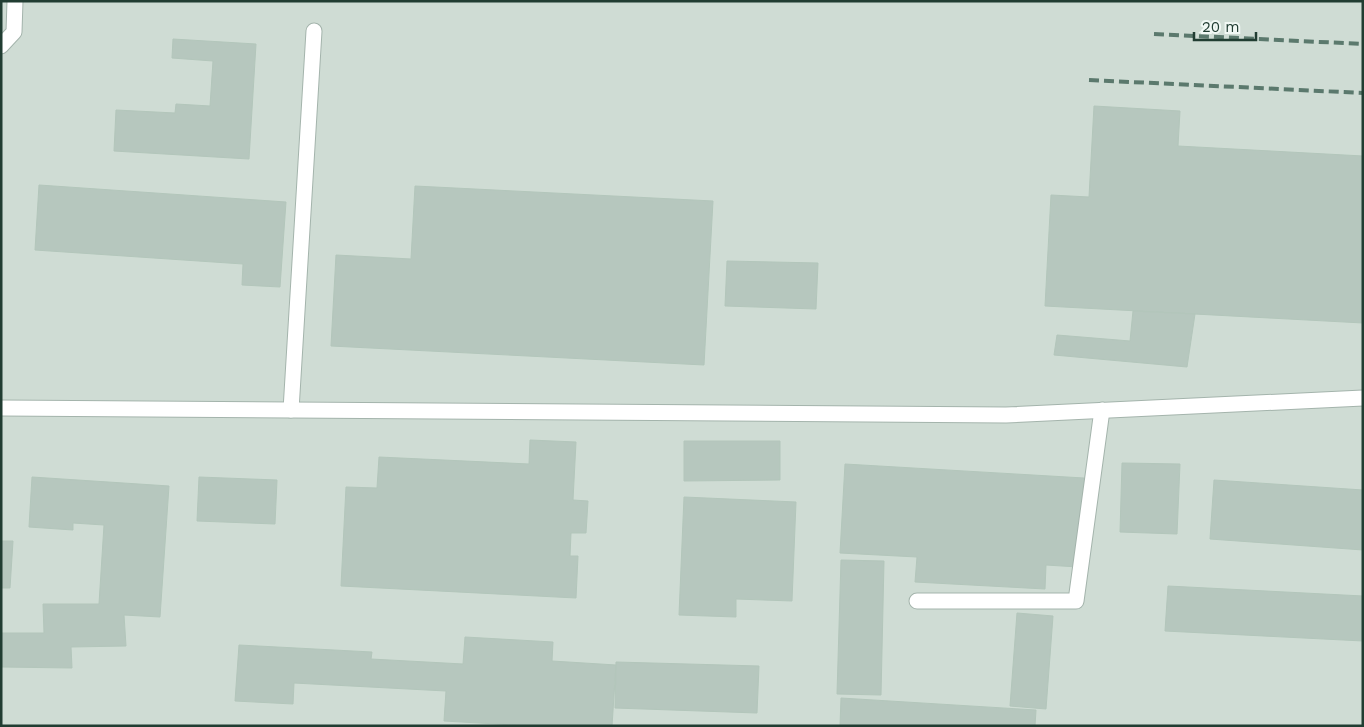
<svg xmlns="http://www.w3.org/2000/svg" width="1364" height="727" viewBox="0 0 1364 727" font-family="'Work Sans',sans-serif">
  <rect width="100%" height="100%" fill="#e1ece5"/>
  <!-- built -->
  <rect fill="#cfdcd4" x="1" y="1" width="1362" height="725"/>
  <!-- building -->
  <g fill="#b6c7be" stroke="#b3c6bb">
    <path d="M173,39L256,44L249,159L114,151L116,110L175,113L176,104L210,106L213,61L172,58Z"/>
    <path d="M1094,106L1180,111L1178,146L1363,156V323L1045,306L1051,195L1089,197Z"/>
    <path d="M39,185L286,202L280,287L242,285L243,264L35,250Z"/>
    <path d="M415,186L713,201L704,365L331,346L336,255L411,259Z"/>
    <path d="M727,261L818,263L816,309L725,306Z"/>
    <path d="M1133,311L1195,314L1187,367L1054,355L1057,335L1130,341Z"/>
    <path d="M530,440L576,442L573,500L588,501L586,533H571L570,556H578L576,598L341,586L346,487L377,488L379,457L529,464Z"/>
    <path d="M684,441H780V480L684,481Z"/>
    <path d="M1122,463L1180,464L1177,534L1120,532Z"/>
    <path d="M845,464L1084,478L1078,567L1046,565L1045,589L915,582L917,557L840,553Z"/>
    <path d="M32,477L169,486L160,617L124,615L126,646L71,647L72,668L2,667L1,633H44L43,604H99L104,525L73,523V530L29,527Z"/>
    <path d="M199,477L277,480L275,524L197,521Z"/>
    <path d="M1214,480L1363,490V550L1210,539Z"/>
    <path d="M684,497L796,502L792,601L736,599V617L679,615Z"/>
    <path d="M1,541H13L10,588H1Z"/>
    <path d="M841,560L884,561L881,695L837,694Z"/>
    <path d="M1168,586L1363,596V641L1165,631Z"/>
    <path d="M1017,613L1053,616L1046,709L1010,706Z"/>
    <path d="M465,637L553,642L552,661L616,665L612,726H531L444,721L446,691L294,683L293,704L235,701L239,645L372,652L371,659L463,664Z"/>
    <path d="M616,662L759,666L757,713L615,708Z"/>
    <path d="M841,698L1036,710L1035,726H840Z"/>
  </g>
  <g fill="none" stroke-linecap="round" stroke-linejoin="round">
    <!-- minor casing -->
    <g stroke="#a4b4ac" stroke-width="17">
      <g id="minor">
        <path d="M1,46L14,32L15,1"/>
        <path d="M1,408L1006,415L1363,398"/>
        <path d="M291,410L314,31"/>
        <path d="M917,601H1076L1102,410"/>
      </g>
    </g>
    <!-- minor -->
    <use href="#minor" stroke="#fff" stroke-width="15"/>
    <!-- rail -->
    <g stroke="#5b796d" stroke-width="4" stroke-dasharray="10 5" stroke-linecap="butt">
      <path d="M1154,34L1363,44"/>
      <path d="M1089,80L1363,93"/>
    </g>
  </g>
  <!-- border -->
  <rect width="1364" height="727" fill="none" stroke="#213d32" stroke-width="5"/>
  <!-- scale -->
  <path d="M1194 32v8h62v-8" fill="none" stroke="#213d32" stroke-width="2.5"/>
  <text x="1202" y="32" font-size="15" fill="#213d32" stroke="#f1f8f4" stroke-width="4" paint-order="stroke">20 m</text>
</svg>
